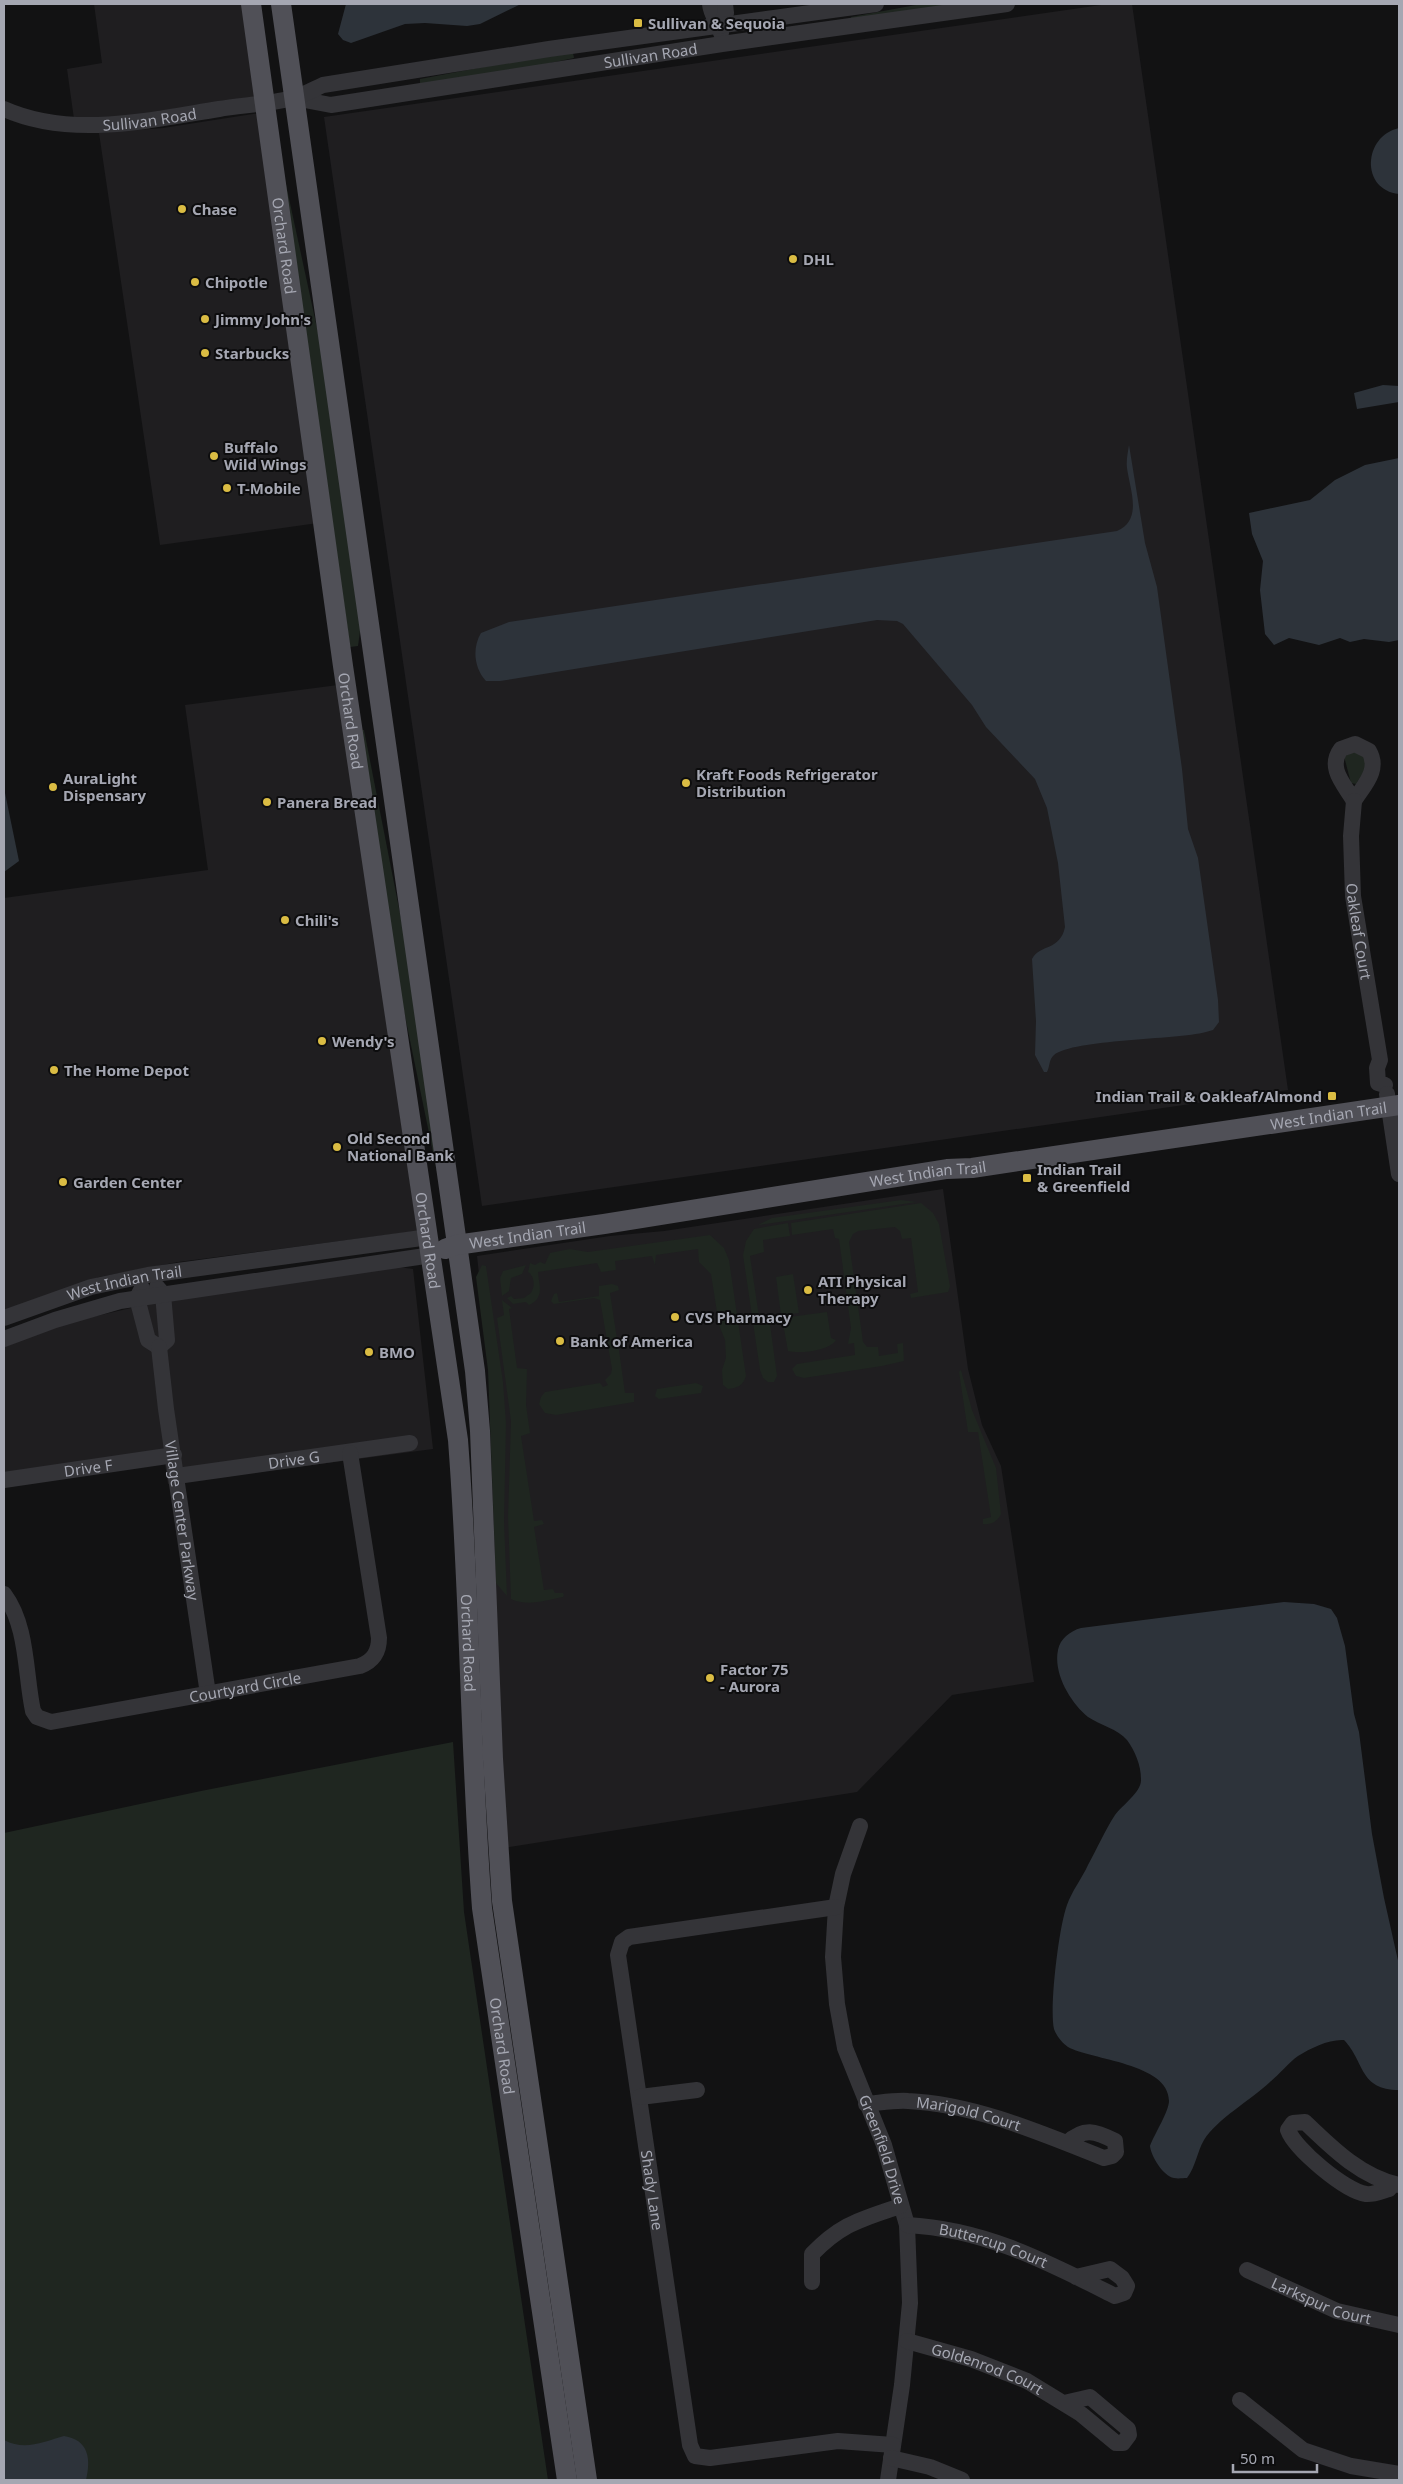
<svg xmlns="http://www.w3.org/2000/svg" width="1403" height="2484" viewBox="0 0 1403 2484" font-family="'Noto Sans',sans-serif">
  <rect width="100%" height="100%" fill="#121213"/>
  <!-- built -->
  <g fill="#1f1e20">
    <path d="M94,4H244L258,98L138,117L74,119L67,69L102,63Z"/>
    <path d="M1108,4H1132L1288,1090L482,1206L324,117Z"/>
    <path d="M260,113L318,523L160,545L99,133L163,128Z"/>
    <path d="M338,685L417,1231L178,1262L99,1277L4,1311V898L208,870L185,705Z"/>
    <path d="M943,1189L968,1369L982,1425L1001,1466L1034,1682L952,1695L857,1792L504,1848L497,1689L493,1403L477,1256L610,1236L664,1231Z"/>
    <path d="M399,1267L413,1269L433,1449L168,1484L165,1464L4,1485V1347L66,1323L183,1296Z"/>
  </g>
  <!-- green -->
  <g fill="#1f2620">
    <path d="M921,4H959L852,21L851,17Z"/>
    <path d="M573,53L574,58L507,72L420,84V79L494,65Z"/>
    <path d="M282,166L320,342L361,624L358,646L350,647Z"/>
    <path d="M361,730H364L406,944L438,1177L396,972Z"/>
    <path d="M1359,749L1368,765L1356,784L1351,783L1345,760V756Z"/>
    <path d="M901,1200L917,1202L758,1225L772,1218Z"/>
    <path d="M921,1203L933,1213L939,1224L950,1286L948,1292L911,1298L910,1294L918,1292L911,1238L902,1239L900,1231L895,1227L858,1231L853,1234L849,1242L863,1342L867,1347H878L879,1356L898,1353L897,1344L903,1343L904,1361L882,1366L804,1378L796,1376L792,1369L797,1364L855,1355L854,1343L848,1344L851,1328L839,1239L835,1238L833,1229L792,1235L791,1223Z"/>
    <path d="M788,1223L790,1236L763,1240L764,1252L750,1256L760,1323L770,1324L777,1376L774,1382H768L763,1378L760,1370L743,1255L746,1241L754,1229Z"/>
    <path d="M710,1235L724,1248L729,1260L746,1376C743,1386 737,1388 728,1389L723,1385L722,1370L726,1358L725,1340L719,1325L711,1274L699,1262L698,1249L656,1255L655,1265L652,1256L615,1261L616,1270L601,1272L597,1263L538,1272C539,1285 545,1298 529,1305L526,1302L513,1304L507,1298L511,1296L514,1299L524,1298L531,1293C535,1286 535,1277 528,1272L530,1263L535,1265L540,1262L545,1264L550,1253L570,1249L588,1252Z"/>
    <path d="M482,1265L486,1266L503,1382L506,1423L504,1521L507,1596L496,1583L488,1370L476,1277Z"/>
    <path d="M526,1265L522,1274L511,1278L509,1291L502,1296L500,1278L503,1271Z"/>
    <path d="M793,1274L799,1313L781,1315L776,1277Z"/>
    <path d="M612,1284L618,1286L619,1290L610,1293L617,1339L626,1340L618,1343L625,1393H634V1402L556,1415L545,1413L539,1404L541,1397L545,1392L600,1383L603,1387L608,1385L605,1380L611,1374L612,1369L600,1300L594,1298L554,1304L551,1301L554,1294L557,1293L559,1302L599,1296V1286Z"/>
    <path d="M502,1300L512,1308L509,1309L517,1368L527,1369L526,1405L530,1433L521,1436L534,1521L542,1520L544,1524L534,1527L544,1590L553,1589L555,1593H563L564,1595L563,1597C547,1600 527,1607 511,1599L508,1517L511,1421L497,1318L504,1315Z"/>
    <path d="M827,1312L831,1338L836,1340C829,1351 800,1354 788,1351L782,1318Z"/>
    <path d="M961,1370L972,1410L996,1468L1001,1514C997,1522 991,1525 983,1524V1519L991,1517L978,1432H968L959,1372Z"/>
    <path d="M696,1383L703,1386L701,1393L659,1399L655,1396L657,1389Z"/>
    <path d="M453,1742L464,1912L548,2480H4V1833L201,1791Z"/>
  </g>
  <!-- water -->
  <g fill="#2d333a">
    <path d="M346,4H521L480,24L467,26L425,23L405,24L351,43L343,40L338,34Z"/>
    <path d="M1399,128V194C1360,190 1363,136 1399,128Z"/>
    <path d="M1383,385L1399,386V402L1357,409L1354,393Z"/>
    <path d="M1129,445L1145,543L1157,587L1182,769L1188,829L1198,858L1218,1000L1219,1022L1213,1030L1206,1032C1175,1040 1074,1039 1054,1055C1049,1059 1050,1066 1047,1072H1044L1035,1055L1036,1021L1032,959C1040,944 1060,951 1065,927L1058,863L1047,808L1035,779L986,727L972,705L903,624L897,621L877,620L500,681H486C474,668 472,648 481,633L509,622L1117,531C1143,520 1130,490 1127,468C1126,460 1128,452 1129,445Z"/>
    <path d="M1399,458V640L1389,642L1364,639L1350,642L1340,638L1319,645L1289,638L1274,645L1265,634L1260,590L1263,561L1252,534L1249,513L1310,500L1335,480L1365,465Z"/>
    <path d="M4,788L19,861L4,872Z"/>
    <path d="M1284,1602L1314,1604L1331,1609L1337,1618L1345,1646L1354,1714L1359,1732L1372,1834L1384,1898L1399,1965V2090C1359,2090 1365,2062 1344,2040C1329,2039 1311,2048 1298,2056C1288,2063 1280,2074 1270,2082C1252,2099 1216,2120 1204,2140C1197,2152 1196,2166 1187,2178C1183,2178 1178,2179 1174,2178C1163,2176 1151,2156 1150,2146C1154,2135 1169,2111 1169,2101C1169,2063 1091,2060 1068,2047C1062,2043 1056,2035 1054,2029C1049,2008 1059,1926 1067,1905C1072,1891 1082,1878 1088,1865C1097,1849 1105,1830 1115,1815C1122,1805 1142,1792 1141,1779C1141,1765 1135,1751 1127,1740C1118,1729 1100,1725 1088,1717C1071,1703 1053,1674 1058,1650C1060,1639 1070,1631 1081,1628Z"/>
    <path d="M64,2436C89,2440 91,2459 86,2480H4V2440C25,2451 43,2442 64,2436Z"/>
  </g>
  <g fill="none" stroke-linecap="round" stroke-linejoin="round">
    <!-- minor -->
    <g stroke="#343438" stroke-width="16">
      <path d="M710,4C711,16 719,22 721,33"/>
      <path d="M720,26L726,13L725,4"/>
      <path id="s1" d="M294,98L331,105L722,44L1007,4"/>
      <path id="s2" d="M4,109C71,139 150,120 219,109C241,105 275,104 295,97C304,95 314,89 323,85L549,49L876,4"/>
      <path d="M1355,744L1369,751C1380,770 1364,785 1354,801C1344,784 1327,768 1341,749Z"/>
      <path id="s3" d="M1354,801L1351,836L1353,896L1380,1060L1377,1068L1378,1083L1385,1085"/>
      <path d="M1387,1094L1399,1174"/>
      <path d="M157,1287L163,1294L167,1340L159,1347"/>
      <path d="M142,1288L137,1298L148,1340L159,1347"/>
      <path id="s4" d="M4,1318L91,1287L148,1275L429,1237"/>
      <path d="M4,1339L55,1320L120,1301L432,1255"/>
      <path id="s5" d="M159,1347L166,1409L208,1694"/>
      <path id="s6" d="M177,1476L410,1443"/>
      <path id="s7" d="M4,1480L174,1455"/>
      <path id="s8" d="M4,1594C28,1626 25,1674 33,1711L37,1717L51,1722L360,1666C373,1661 379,1652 379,1638L350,1453"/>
      <path id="s9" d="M860,1826L843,1874L836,1907L833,1957L837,2004L845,2048L884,2145L907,2225L910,2303L902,2385L888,2480"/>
      <path id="s10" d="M836,1907L629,1937L622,1942L618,1955L690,2445L695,2456L710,2458L838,2441L893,2445"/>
      <path d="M640,2097L697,2090"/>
      <path id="s11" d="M866,2104C879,2103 894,2100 908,2101C975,2104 1043,2134 1104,2158L1112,2156L1116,2152L1115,2141C1095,2131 1084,2127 1067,2143"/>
      <path d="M1393,2184L1389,2189C1382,2191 1373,2195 1366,2194C1345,2191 1295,2149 1288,2130L1293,2123L1305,2122C1332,2148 1361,2177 1399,2185"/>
      <path id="s12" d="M907,2225C985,2229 1047,2262 1115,2296L1124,2293L1127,2286L1122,2278L1110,2269L1076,2277"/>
      <path id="s13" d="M1247,2270L1337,2311L1399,2325"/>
      <path d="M812,2282V2254C842,2223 860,2220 900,2206"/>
      <path id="s14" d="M907,2341L971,2359L1027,2381L1081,2414L1116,2443H1123L1129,2435L1128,2429L1090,2397L1064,2403"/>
      <path d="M1240,2400L1303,2450L1351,2466L1399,2474"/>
      <path d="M891,2458L930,2467L962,2480"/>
    </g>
    <!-- major -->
    <g stroke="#505057" stroke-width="20">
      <path id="s15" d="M251,4L343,666L458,1440C470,1596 470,1752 482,1908L567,2480"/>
      <path d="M281,4L475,1371L480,1431L493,1759L502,1901L587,2480"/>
      <path id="s16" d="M445,1249L456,1245L604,1224L947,1169L972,1168L1399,1105"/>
    </g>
  </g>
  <!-- markers -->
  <g fill="#dabc43" stroke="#0d0d0e" stroke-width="2">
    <rect x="633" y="18" width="10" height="10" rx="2.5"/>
    <circle cx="182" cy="209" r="5"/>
    <circle cx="793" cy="259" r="5"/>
    <circle cx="195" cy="282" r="5"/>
    <circle cx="205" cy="319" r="5"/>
    <circle cx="205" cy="353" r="5"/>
    <circle cx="214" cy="456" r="5"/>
    <circle cx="227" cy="488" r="5"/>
    <circle cx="686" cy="783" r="5"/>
    <circle cx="53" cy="787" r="5"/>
    <circle cx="267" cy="802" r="5"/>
    <circle cx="285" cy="920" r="5"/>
    <circle cx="322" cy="1041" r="5"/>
    <circle cx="54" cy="1070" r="5"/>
    <rect x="1327" y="1091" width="10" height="10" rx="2.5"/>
    <circle cx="337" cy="1147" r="5"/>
    <rect x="1022" y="1173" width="10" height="10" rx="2.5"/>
    <circle cx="63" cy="1182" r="5"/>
    <circle cx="808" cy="1290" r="5"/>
    <circle cx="675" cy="1317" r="5"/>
    <circle cx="560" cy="1341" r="5"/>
    <circle cx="369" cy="1352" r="5"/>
    <circle cx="710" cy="1678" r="5"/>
  </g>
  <g text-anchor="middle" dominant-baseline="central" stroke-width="4" stroke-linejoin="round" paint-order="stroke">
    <!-- poi labels -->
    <g font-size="15" font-weight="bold" fill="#a5a7b2" stroke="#0d0d0e" text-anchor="start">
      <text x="648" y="23">Sullivan &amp; Sequoia</text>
      <text x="192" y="209">Chase</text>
      <text x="803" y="259">DHL</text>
      <text x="205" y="282">Chipotle</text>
      <text x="215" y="319">Jimmy John's</text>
      <text x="215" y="353">Starbucks</text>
      <text x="224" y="447">Buffalo<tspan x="224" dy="17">Wild Wings</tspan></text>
      <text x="237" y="488">T-Mobile</text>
      <text x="696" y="774">Kraft Foods Refrigerator<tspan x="696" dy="17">Distribution</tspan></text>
      <text x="63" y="778">AuraLight<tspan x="63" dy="17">Dispensary</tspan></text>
      <text x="277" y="802">Panera Bread</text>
      <text x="295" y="920">Chili's</text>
      <text x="332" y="1041">Wendy's</text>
      <text x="64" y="1070">The Home Depot</text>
      <text x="1322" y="1096" text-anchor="end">Indian Trail &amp; Oakleaf/Almond</text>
      <text x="347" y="1138">Old Second<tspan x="347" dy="17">National Bank</tspan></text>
      <text x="1037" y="1169">Indian Trail<tspan x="1037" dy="17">&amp; Greenfield</tspan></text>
      <text x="73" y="1182">Garden Center</text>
      <text x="818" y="1281">ATI Physical<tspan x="818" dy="17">Therapy</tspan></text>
      <text x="685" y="1317">CVS Pharmacy</text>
      <text x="570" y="1341">Bank of America</text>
      <text x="379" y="1352">BMO</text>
      <text x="720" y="1669">Factor 75<tspan x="720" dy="17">- Aurora</tspan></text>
    </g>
    <!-- street labels -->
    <g font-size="15" fill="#a5a7b2" stroke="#0d0d0e">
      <text stroke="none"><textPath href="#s1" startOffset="361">Sullivan Road</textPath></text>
      <text stroke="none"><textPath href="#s2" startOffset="148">Sullivan Road</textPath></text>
      <text stroke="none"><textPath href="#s15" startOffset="244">Orchard Road</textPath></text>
      <text stroke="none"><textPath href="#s15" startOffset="724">Orchard Road</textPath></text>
      <text stroke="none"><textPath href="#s3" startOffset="131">Oakleaf Court</textPath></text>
      <text stroke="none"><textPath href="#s16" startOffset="894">West Indian Trail</textPath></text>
      <text stroke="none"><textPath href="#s16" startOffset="489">West Indian Trail</textPath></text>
      <text stroke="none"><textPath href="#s16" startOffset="84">West Indian Trail</textPath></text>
      <text stroke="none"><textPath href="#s15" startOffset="1249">Orchard Road</textPath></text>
      <text stroke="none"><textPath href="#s4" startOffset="126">West Indian Trail</textPath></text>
      <text stroke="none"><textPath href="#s6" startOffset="118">Drive G</textPath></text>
      <text stroke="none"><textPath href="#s7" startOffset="85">Drive F</textPath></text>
      <text stroke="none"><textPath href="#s5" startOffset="175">Village Center Parkway</textPath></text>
      <text stroke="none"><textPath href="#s15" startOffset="1654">Orchard Road</textPath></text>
      <text stroke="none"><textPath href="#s8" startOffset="341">Courtyard Circle</textPath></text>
      <text stroke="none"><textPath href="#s15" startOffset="2059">Orchard Road</textPath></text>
      <text stroke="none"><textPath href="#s11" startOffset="104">Marigold Court</textPath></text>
      <text stroke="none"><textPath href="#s9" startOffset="335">Greenfield Drive</textPath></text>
      <text stroke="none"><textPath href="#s10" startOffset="469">Shady Lane</textPath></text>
      <text stroke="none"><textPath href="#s12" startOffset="89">Buttercup Court</textPath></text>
      <text stroke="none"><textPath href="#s13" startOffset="81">Larkspur Court</textPath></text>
      <text stroke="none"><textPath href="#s14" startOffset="85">Goldenrod Court</textPath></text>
    </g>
  </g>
  <!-- border -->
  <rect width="1403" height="2484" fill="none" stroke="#a5a7b2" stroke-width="10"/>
  <!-- scale -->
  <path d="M1233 2464v8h84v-8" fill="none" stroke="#a5a7b2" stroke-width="2.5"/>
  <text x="1240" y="2464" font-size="15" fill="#a5a7b2" stroke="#0d0d0e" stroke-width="4" paint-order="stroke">50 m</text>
</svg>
